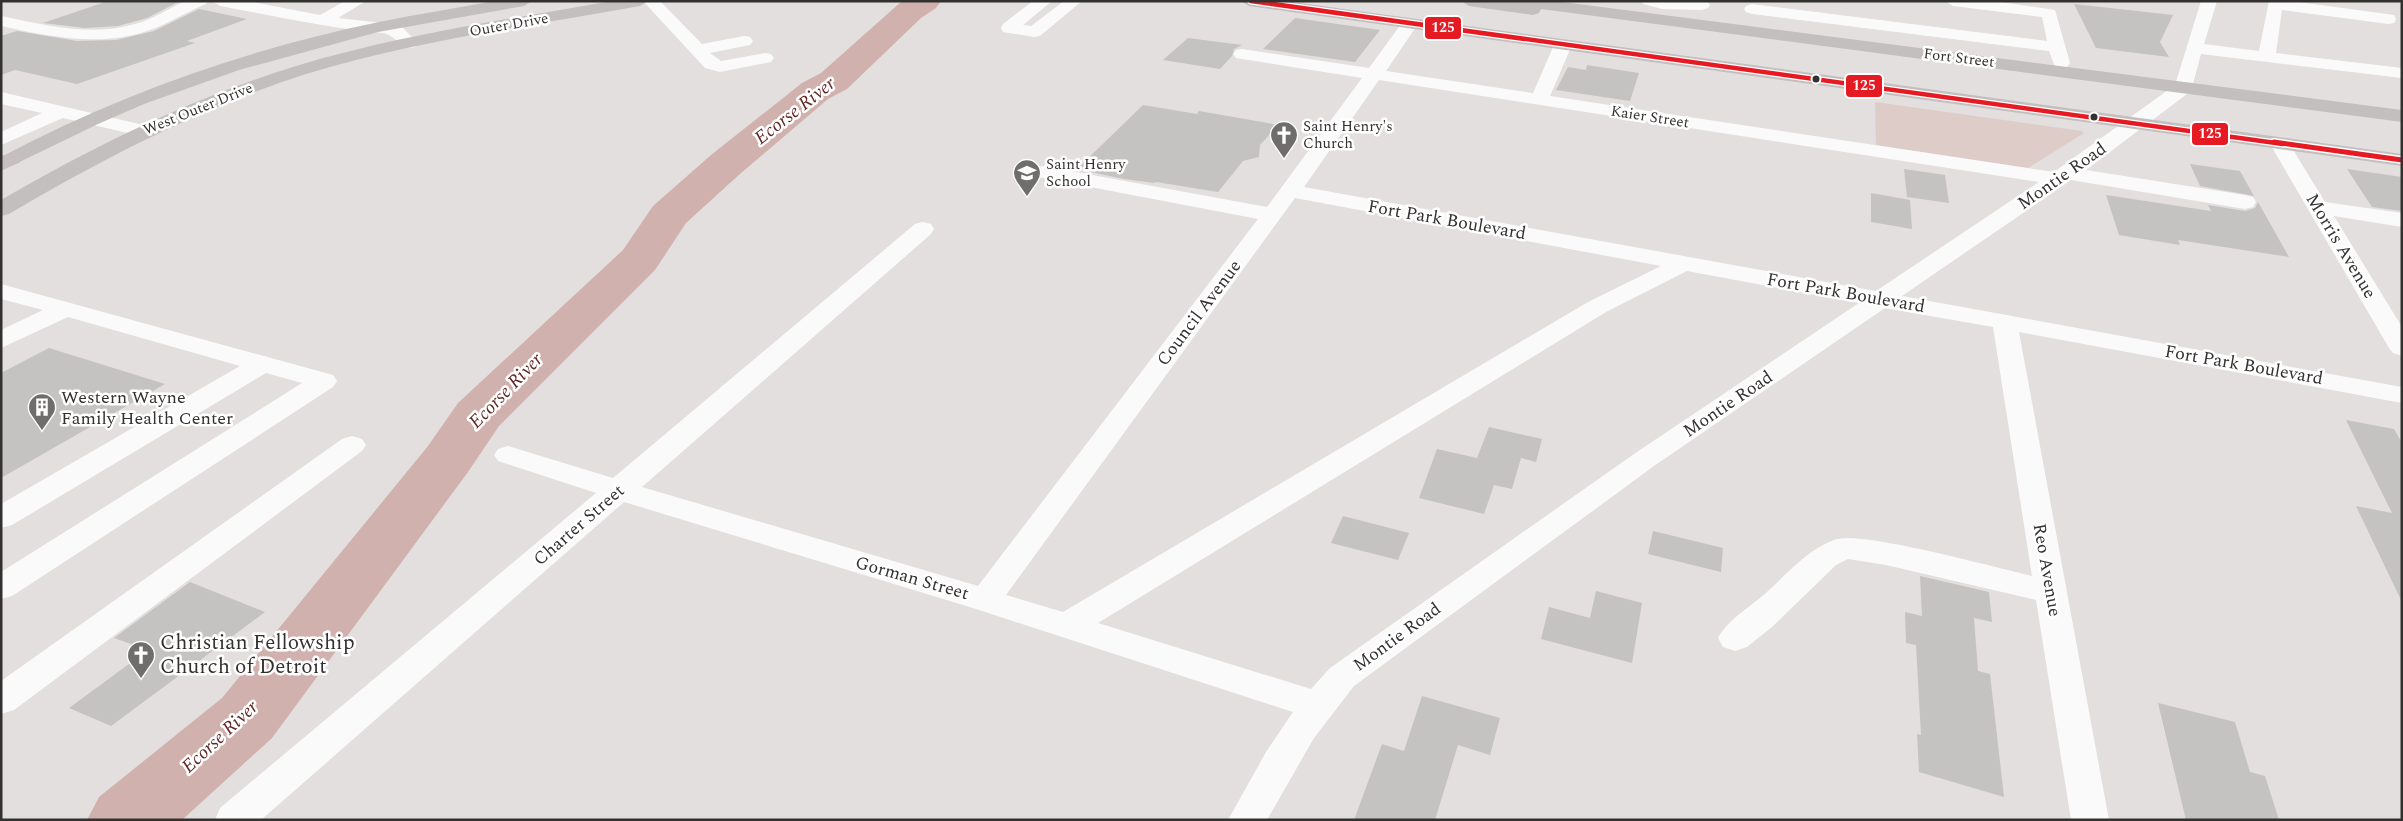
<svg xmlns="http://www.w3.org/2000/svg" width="2403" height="821" viewBox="0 0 2403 821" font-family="Spectral,serif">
  <rect width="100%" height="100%" fill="#e2dfde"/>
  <!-- green -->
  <path fill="#deccc9" d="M1875,102L2082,131L2084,133L2028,168L1876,145Z"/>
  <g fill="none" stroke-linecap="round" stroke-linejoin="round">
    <!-- river -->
    <path fill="#d1b1ad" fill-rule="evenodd" d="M902,1H941L936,8L921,18L847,89L828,99L741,173L686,223L655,270L499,426L468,472L272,738L182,820H87L99,797L222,698L428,446L458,403L623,250L653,206L711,155L802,83L821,73Z"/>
  </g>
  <!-- building -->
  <g fill="#c5c3c2">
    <path d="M108,1H178V2L147,18L118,26L85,28L43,23Z"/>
    <path d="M2074,4L2173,15L2160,42L2169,57L2096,48Z"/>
    <path d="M199,9L247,19L187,41L195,43L77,84L15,70L1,75V36L17,31L77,41L116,40L154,31Z"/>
    <path d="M1295,18L1380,30L1355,62L1263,49Z"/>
    <path d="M1188,38L1242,45L1234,49L1232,56L1220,69L1163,60Z"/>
    <path d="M1587,65L1639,73L1630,101L1556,90L1568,67L1586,70Z"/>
    <path d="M1143,105L1197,114L1199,111L1279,125L1260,145L1259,157L1243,161L1218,192L1156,182L1154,183L1124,179L1077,169Z"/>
    <path d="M2190,164L2240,171L2254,196L2200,186Z"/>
    <path d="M1904,169L1945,175L1949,203L1907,197Z"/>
    <path d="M2347,169L2402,177V211L2372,207Z"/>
    <path d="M1871,193L1910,200L1912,229L1871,222Z"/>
    <path d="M2106,195L2211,211L2208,205L2245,211L2255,208L2258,202L2289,257L2178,240L2180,245L2119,235Z"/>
    <path d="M49,348L165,384L1,478V373Z"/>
    <path d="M2346,420L2394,429L2402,443V602L2356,506L2392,513Z"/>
    <path d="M1489,427L1542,439L1536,462L1521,458L1512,489L1494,485L1484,514L1419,498L1437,449L1477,458Z"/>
    <path d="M1343,516L1409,533L1398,560L1331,543Z"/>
    <path d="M1653,531L1723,548L1721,572L1648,554Z"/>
    <path d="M1920,576L1989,592L1992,622L1974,618L1978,671L1990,674L2004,797L1919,772L1917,734L1921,735L1916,645L1906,643L1905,612L1922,616Z"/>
    <path d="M190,582L265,612L111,726L69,708L148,650L114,638Z"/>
    <path d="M1596,591L1642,603L1632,663L1541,639L1549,607L1590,618Z"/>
    <path d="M1422,696L1500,718L1490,755L1458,745L1435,820H1354L1382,744L1404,751Z"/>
    <path d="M2158,703L2235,722L2250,772L2265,776L2279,820H2186Z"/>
  </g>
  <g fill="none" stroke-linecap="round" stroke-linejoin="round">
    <!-- minor -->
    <g fill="#fbfafa" fill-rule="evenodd">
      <path d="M185,1H208L206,4C188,11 171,22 153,29C103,48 52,37 1,26V16C45,25 91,37 135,24C153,19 168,9 185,1Z"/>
      <path d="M212,1H248L320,15L345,1H366L338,18L400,25L418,43L415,47C400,51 396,34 382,33C328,28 274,16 220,6Z"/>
      <path d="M643,1H660L702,44L744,36L750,37L753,41L750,45L710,53L721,61L765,53L771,54L774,58L771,62L720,72L705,68Z"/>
      <path d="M1033,1H1052L1023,25L1031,26L1064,1H1082L1040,36L1034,37L1003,32L1001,28L1003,24Z"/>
      <path d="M1641,1H1707L1710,5L1708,8L1702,10L1662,9L1643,4Z"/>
      <path d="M1945,1H1994L2055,10L2070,63L2067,67H2055L2049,51L1752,14L1746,12L1744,9L1746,6L1752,4L2047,41L2042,17L1953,6Z"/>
      <path d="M2201,1H2217L2204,44L2259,51L2269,1H2291L2394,15L2396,19L2394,23L2388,24L2282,10L2276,53L2402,68V78L2201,54L2191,91L2086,170L2245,195L2253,197L2256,202L2253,207L2245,209L2071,180L1902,296L2402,387V403L2019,332L2109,820H2071L2036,600L1886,565L1848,559L1836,565L1772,627L1747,647L1735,651L1723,647L1718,638C1728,619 1752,606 1768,591C1788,573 1807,550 1834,540C1861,530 1996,568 2032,576L1993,327L1885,308L1654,466L1354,686L1314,738L1267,820H1228L1266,752L1293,712L973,608L624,502L261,820H215L220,808L596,493L498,461L494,455L498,449L508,446L613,478L915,224L923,222L931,224L934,229L931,234L642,487L978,586L1258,219L1043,178L1036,176L1033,172L1036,168L1043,166L1267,207L1362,78L1242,59L1236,58L1233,54L1236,50L1242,49L1369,68L1404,20H1416L1418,24L1386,71L1533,93L1554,45L1557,41H1569L1572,45L1550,96L2054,172L2175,85ZM1379,80L2039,182L1876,291L1304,187ZM1295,198L1661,266L1588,302L1063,612L1006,595ZM1687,271L1859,303L1634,454L1330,668L1311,689L1098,623L1606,312Z"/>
      <path d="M1,92L152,127L155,131L152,135L145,137L63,118L1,145V132L42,113L1,104Z"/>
      <path d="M2280,138L2287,140L2325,202L2402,213V227L2334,216L2402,327V356L2393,353L2389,348L2270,144L2273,140Z"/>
      <path d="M1,284L333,375L337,381L333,387L12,596L1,599V572L302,383L266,373L12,525L1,528V504L240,366L68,317L1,348V330L43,310L1,299Z"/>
      <path d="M352,436L362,439L366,445L362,451L14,710L1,714V681L342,439Z"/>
    </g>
    <!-- major -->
    <g fill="#c3bfbe" fill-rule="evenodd">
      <path d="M495,1H532L524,6L378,32L239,70L144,104L98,124L1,171V157C120,94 248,49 379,22C418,14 457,8 495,1Z"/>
      <path d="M612,1H648L640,6C529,26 414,41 306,74C201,108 104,158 9,214L1,216V200C94,146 190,99 293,67C397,35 505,20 612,1Z"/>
      <path d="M1241,1H1286L2402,154V166L1249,6Z"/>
      <path d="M1461,1H1555L2402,110V122L1541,9L1539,13L1533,15L1469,6Z"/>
    </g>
    <!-- highway -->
    <path fill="#c7bebd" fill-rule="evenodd" d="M12,153L19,155L22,159L19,163L1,169V156Z"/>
    <!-- bus-1-far1 casing -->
    <g stroke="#fff" stroke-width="7">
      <path id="bus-1-far1" d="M1251,1L2283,144"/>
    </g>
    <!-- bus-1 casing -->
    <g stroke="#fff" stroke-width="8">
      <path id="bus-1" d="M2274,142L2402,160"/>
    </g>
    <!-- bus-1-far1 -->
    <use href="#bus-1-far1" stroke="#e51a23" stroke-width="4.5"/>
    <!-- bus-1 -->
    <use href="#bus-1" stroke="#e51a23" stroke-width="5"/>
  </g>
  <!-- icons -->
  <defs>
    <g id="church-pin" transform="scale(1.4375)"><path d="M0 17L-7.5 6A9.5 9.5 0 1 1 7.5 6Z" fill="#706e6d" stroke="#fff"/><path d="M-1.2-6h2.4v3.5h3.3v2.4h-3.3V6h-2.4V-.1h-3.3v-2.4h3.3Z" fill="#fff"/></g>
    <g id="school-pin" transform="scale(1.4375)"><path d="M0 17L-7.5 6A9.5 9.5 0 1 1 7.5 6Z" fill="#706e6d" stroke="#fff"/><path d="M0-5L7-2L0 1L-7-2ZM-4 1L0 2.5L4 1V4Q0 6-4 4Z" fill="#fff"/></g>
    <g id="building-pin" transform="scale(1.4375)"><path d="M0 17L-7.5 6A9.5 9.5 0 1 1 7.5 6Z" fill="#706e6d" stroke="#fff"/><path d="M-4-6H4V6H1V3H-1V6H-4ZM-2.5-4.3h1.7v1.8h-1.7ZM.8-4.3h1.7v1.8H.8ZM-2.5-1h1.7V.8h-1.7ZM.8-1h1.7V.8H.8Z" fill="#fff"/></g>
  </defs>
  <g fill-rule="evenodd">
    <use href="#church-pin" x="1284" y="135"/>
    <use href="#school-pin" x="1027" y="173"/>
    <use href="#building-pin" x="42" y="407"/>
    <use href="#church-pin" x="141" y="655"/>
  </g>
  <!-- markers -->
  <g fill="#333130" stroke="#fff" stroke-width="2">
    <circle cx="1816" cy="79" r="4.5"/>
    <circle cx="2094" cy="117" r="4.5"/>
  </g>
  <g text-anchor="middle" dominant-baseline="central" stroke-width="5" stroke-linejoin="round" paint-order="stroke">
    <!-- far-street labels -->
    <g font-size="15" fill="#333130" stroke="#fff">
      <text transform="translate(509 25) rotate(-10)">Outer Drive</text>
      <text transform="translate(1959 58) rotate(7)">Fort Street</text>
      <text transform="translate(198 109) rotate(-22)">West Outer Drive</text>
      <text transform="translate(1650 117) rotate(9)">Kaier Street</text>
    </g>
    <!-- far-poi labels -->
    <g font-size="15" fill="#333130" stroke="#fff" text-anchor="start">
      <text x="1303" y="126">Saint Henry's<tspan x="1303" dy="17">Church</tspan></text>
      <text x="1046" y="164">Saint Henry<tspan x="1046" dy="17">School</tspan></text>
    </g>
    <!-- street labels -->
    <g font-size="18" fill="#333130" stroke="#fff">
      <text transform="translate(2062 176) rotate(-35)">Montie Road</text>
      <text transform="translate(1447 220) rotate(10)">Fort Park Boulevard</text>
      <text transform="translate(2341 246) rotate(59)">Morris Avenue</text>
      <text transform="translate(1846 293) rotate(10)">Fort Park Boulevard</text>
      <text transform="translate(1199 313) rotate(-53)">Council Avenue</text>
      <text transform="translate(2244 365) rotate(10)">Fort Park Boulevard</text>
      <text transform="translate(1728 404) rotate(-34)">Montie Road</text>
      <text transform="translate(579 525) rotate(-41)">Charter Street</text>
      <text transform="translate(2047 570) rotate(80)">Reo Avenue</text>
      <text transform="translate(912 578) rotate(16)">Gorman Street</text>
      <text transform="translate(1397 637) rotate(-36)">Montie Road</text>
    </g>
    <!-- poi labels -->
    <g font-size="18" fill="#333130" stroke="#fff" text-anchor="start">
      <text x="61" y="397">Western Wayne<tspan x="61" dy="21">Family Health Center</tspan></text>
    </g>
    <!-- water labels -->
    <g font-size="19" font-style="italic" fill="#612824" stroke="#fff">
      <text transform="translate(795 111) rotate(-38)">Ecorse River</text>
      <text transform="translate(506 391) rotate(-46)">Ecorse River</text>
      <text transform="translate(220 737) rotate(-43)">Ecorse River</text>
    </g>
    <!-- near-poi labels -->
    <g font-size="21" fill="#333130" stroke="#fff" text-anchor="start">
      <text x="160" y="643">Christian Fellowship<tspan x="160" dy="24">Church of Detroit</tspan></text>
    </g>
  </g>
  <g stroke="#fff" stroke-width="2">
    <rect x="1424" y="16" width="38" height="24" rx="5" fill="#e51a23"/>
    <rect x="1845" y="74" width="38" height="24" rx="5" fill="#e51a23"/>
    <rect x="2191" y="122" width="38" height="24" rx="5" fill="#e51a23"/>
  </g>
  <g font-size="14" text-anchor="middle" font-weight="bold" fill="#fff">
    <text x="1443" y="32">125</text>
    <text x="1864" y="90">125</text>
    <text x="2210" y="138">125</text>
  </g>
  <!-- border -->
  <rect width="2403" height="821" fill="none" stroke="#333130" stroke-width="5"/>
</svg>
